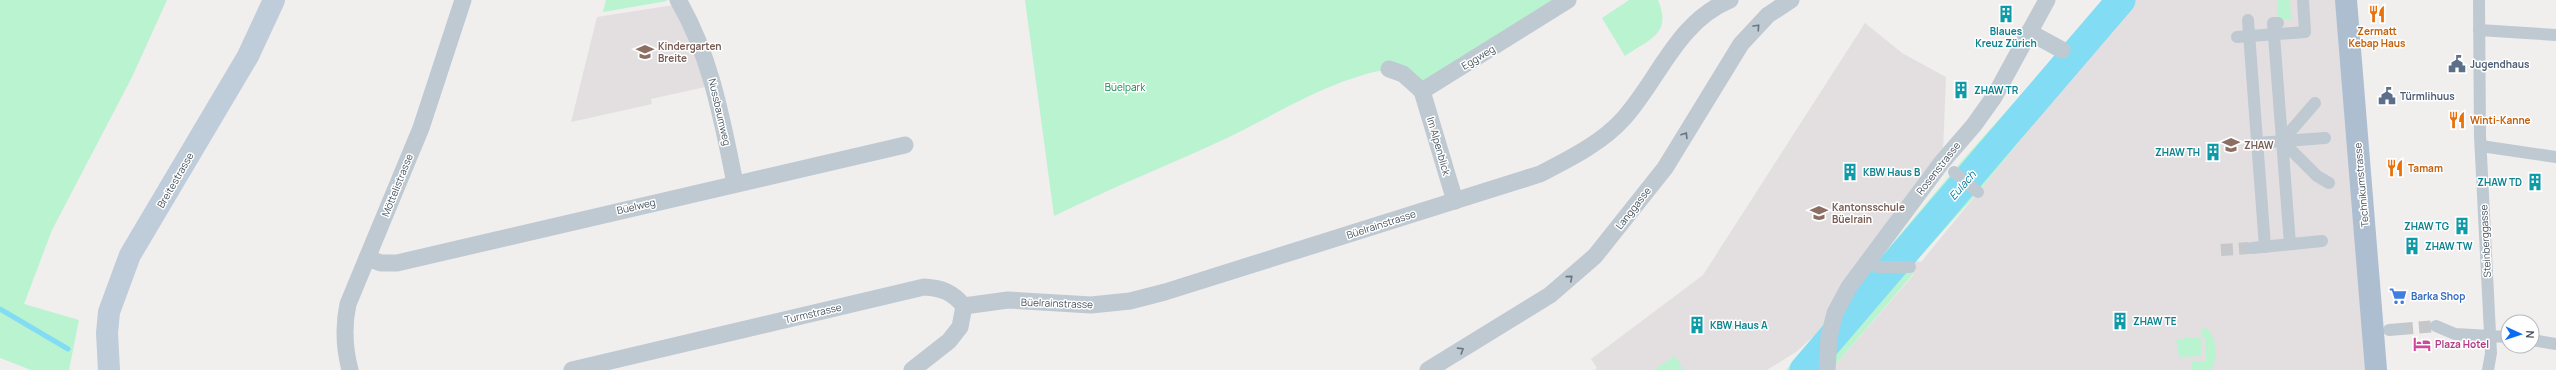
<svg xmlns="http://www.w3.org/2000/svg" width="2556" height="370" viewBox="0 0 2556 370" font-family="Manrope,sans-serif">
  <rect width="100%" height="100%" fill="#f1eeee"/>
  <!-- education -->
  <g fill="#e3dfe0">
    <path d="M2131,0H2346L2376,370H1831L1914,274L1907,270L1915,261L1921,262L1980,190L2088,56L2085,53Z"/>
    <path d="M680,4L714,85L651,99L652,104L571,122L597,17Z"/>
    <path d="M1865,23L1902,53L1946,77L1943,151L1824,327L1796,352L1767,370H1595L1597,368L1591,359L1703,275Z"/>
  </g>
  <!-- green -->
  <g fill="#b9f3d0">
    <path d="M0,0H167L132,77L52,230L24,304L79,320L69,370H31L0,358Z"/>
    <path d="M606,0H666L667,1L603,12Z"/>
    <path d="M1025,0H1568L1422,91L1389,69C1325,80 1272,118 1214,144C1161,168 1107,190 1054,216Z"/>
    <path d="M1629,0H1658C1672,34 1651,38 1625,56L1602,18Z"/>
    <path d="M2105,0H2131L2085,53L2088,56L1980,190L1908,270L1914,273L1831,370H1786L1961,162Z"/>
    <path d="M2278,0H2290L2291,19L2277,20Z"/>
    <path d="M2202,328L2207,329C2217,337 2219,361 2210,370H2191L2192,362L2206,361V337H2202Z"/>
    <path d="M2184,337H2198L2201,339V356L2179,357L2176,339H2184Z"/>
    <path d="M1675,356L1684,370H1653Z"/>
  </g>
  <g fill="none" stroke-linecap="round" stroke-linejoin="round">
    <!-- stream -->
    <path stroke="#82dcf4" stroke-width="5" d="M0,309L68,349"/>
    <!-- river -->
    <path stroke="#82dcf4" stroke-width="29" d="M1804,370L2121,0"/>
    <!-- pedestrian-tunnel -->
    <g stroke="#c6c7ca" stroke-width="12" stroke-dasharray="12 6" stroke-linecap="butt">
      <path d="M2221,250L2249,248"/>
      <path d="M2401,329L2436,326"/>
    </g>
    <!-- pedestrian -->
    <g stroke="#bec9d2" stroke-width="12">
      <path d="M2479,0L2480,136L2491,353L2488,370"/>
      <path d="M2248,20L2265,247"/>
      <path d="M2278,23H2273L2290,244"/>
      <path d="M2479,30L2556,35"/>
      <path d="M2237,37L2305,32L2303,0"/>
      <path d="M2315,103L2282,141L2317,176L2329,183"/>
      <path d="M2257,143L2325,138"/>
      <path d="M2481,146L2556,157"/>
      <path d="M1954,172L1978,192"/>
      <path d="M2252,248L2322,241"/>
      <path d="M1877,267H1910"/>
      <path d="M2436,326L2455,334L2508,337"/>
      <path d="M2389,330L2401,329"/>
      <path d="M2532,340L2556,344"/>
    </g>
    <!-- minor -->
    <g stroke="#bec9d2" stroke-width="17">
      <path d="M678,0C711,56 722,120 735,183"/>
      <path d="M2029,32L2062,50"/>
      <path d="M1389,69L1403,74L1422,91"/>
      <path d="M1422,91L1568,0"/>
      <path d="M1422,91L1455,201"/>
      <path d="M367,258L381,263H397L905,145"/>
      <path d="M964,306L1008,300L1091,305L1130,301L1165,292L1540,174C1569,159 1602,143 1624,118C1659,79 1677,22 1730,0"/>
      <path d="M350,370C344,347 343,327 348,304L421,128L463,0"/>
      <path d="M572,370L924,287C942,288 952,292 964,306"/>
      <path d="M912,370L949,341L960,327L964,306"/>
      <path d="M1428,370L1550,295L1595,256L1665,168L1741,44L1768,15L1791,0"/>
      <path d="M1827,370L1829,337L1835,313L1849,287L1942,162L1974,125L1994,97L2047,0"/>
    </g>
    <!-- secondary -->
    <path stroke="#bfccd9" stroke-width="22" d="M109,370L107,333L109,312L130,255L248,56L274,0"/>
    <!-- primary -->
    <path stroke="#acbed0" stroke-width="22" d="M2346,0L2376,370"/>
  </g>
  <!-- one-way arrows -->
  <defs><path id="oneway-chevron" d="M-2-3.5L2.5 0L-2 3.5" fill="none" stroke-width="1.6" stroke-linecap="round" stroke-linejoin="round"/></defs>
  <g stroke="#697681">
    <use href="#oneway-chevron" transform="translate(1757 27) rotate(-47)"/>
    <use href="#oneway-chevron" transform="translate(1685 135) rotate(-58)"/>
    <use href="#oneway-chevron" transform="translate(1570 278) rotate(-41)"/>
    <use href="#oneway-chevron" transform="translate(1461 350) rotate(-32)"/>
  </g>
  <!-- icons -->
  <defs>
    <g id="building-bare" transform="scale(1.38)"><path d="M-4-6H4V6H1V3H-1V6H-4ZM-2.5-4.3h1.7v1.8h-1.7ZM.8-4.3h1.7v1.8H.8ZM-2.5-1h1.7V.8h-1.7ZM.8-1h1.7V.8H.8Z" fill="#0f9aa8" stroke="#fff" stroke-width="2.5" paint-order="stroke"/></g>
    <g id="restaurant-bare" transform="scale(1.38)"><path d="M-5-6h1v4h1v-4h1v4h1v-4h1v5L-1.5 .5V6h-2V.5L-5-1ZM5-6V6H3V1.5H1.5Q1.5-4 5-6Z" fill="#e8710a" stroke="#fff" stroke-width="2.5" paint-order="stroke"/></g>
    <g id="school-bare" transform="scale(1.38)"><path d="M0-5L7-2L0 1L-7-2ZM-4 1L0 2.5L4 1V4Q0 6-4 4Z" fill="#8d6e63" stroke="#fff" stroke-width="2.5" paint-order="stroke"/></g>
    <g id="civic-bare" transform="scale(1.38)"><path d="M-.6-6.5H3V-4.5H.6V-3L4-1V1h2V6H-6V1h2V-1L-.6-3ZM-1.2 2.5V6h2.4V2.5Z" fill="#5c6f8a" stroke="#fff" stroke-width="2.5" paint-order="stroke"/></g>
    <g id="university-bare" transform="scale(1.38)"><path d="M0-5L7-2L0 1L-7-2ZM-4 1L0 2.5L4 1V4Q0 6-4 4Z" fill="#8d6e63" stroke="#fff" stroke-width="2.5" paint-order="stroke"/></g>
    <g id="supermarket-bare" transform="scale(1.38)"><path d="M-6-5.5h2.5l.6 2H6L4.5 2H-2.5L-4.4-4H-6ZM-1.5 3.2a1.3 1.3 0 1 0 .1 0ZM3 3.2a1.3 1.3 0 1 0 .1 0Z" fill="#3f7fe0" stroke="#fff" stroke-width="2.5" paint-order="stroke"/></g>
    <g id="hotel-bare" transform="scale(1.38)"><path d="M-6-4.5h1.5V1H6V5H4.5V3h-9V5H-6ZM-4 0a1.8 1.8 0 1 1 3.6 0ZM.5 0V-2.5h3Q6-2.5 6 0Z" fill="#d1479c" stroke="#fff" stroke-width="2.5" paint-order="stroke"/></g>
  </defs>
  <g fill-rule="evenodd">
    <use href="#building-bare" x="2006" y="14"/>
    <use href="#restaurant-bare" x="2377" y="14"/>
    <use href="#school-bare" x="645" y="52"/>
    <use href="#civic-bare" x="2457" y="64"/>
    <use href="#building-bare" x="1961" y="90"/>
    <use href="#civic-bare" x="2387" y="96"/>
    <use href="#restaurant-bare" x="2457" y="120"/>
    <use href="#university-bare" x="2231" y="145"/>
    <use href="#building-bare" x="2213" y="152"/>
    <use href="#restaurant-bare" x="2395" y="168"/>
    <use href="#building-bare" x="1850" y="172"/>
    <use href="#building-bare" x="2535" y="182"/>
    <use href="#school-bare" x="1819" y="213"/>
    <use href="#building-bare" x="2462" y="226"/>
    <use href="#building-bare" x="2412" y="246"/>
    <use href="#supermarket-bare" x="2398" y="296"/>
    <use href="#building-bare" x="2120" y="321"/>
    <use href="#building-bare" x="1697" y="325"/>
    <use href="#hotel-bare" x="2422" y="344"/>
  </g>
  <g text-anchor="middle" dominant-baseline="central" stroke-width="3" stroke-linejoin="round" paint-order="stroke">
    <!-- culture labels -->
    <g font-size="10" font-weight="bold" fill="#0d838f" stroke="#fff" text-anchor="start">
      <text x="2006" y="31" text-anchor="middle">Blaues<tspan x="2006" dy="12">Kreuz Zürich</tspan></text>
      <text x="1974" y="90">ZHAW TR</text>
      <text x="2200" y="152" text-anchor="end">ZHAW TH</text>
      <text x="1863" y="172">KBW Haus B</text>
      <text x="2522" y="182" text-anchor="end">ZHAW TD</text>
      <text x="2449" y="226" text-anchor="end">ZHAW TG</text>
      <text x="2425" y="246">ZHAW TW</text>
      <text x="2133" y="321">ZHAW TE</text>
      <text x="1710" y="325">KBW Haus A</text>
    </g>
    <!-- food labels -->
    <g font-size="10" font-weight="bold" fill="#c56008" stroke="#fff" text-anchor="start">
      <text x="2377" y="31" text-anchor="middle">Zermatt<tspan x="2377" dy="12">Kebap Haus</tspan></text>
      <text x="2470" y="120">Winti-Kanne</text>
      <text x="2408" y="168">Tamam</text>
    </g>
    <!-- education labels -->
    <g font-size="10" font-weight="bold" fill="#785e54" stroke="#fff" text-anchor="start">
      <text x="658" y="46">Kindergarten<tspan x="658" dy="12">Breite</tspan></text>
      <text x="2244" y="145">ZHAW</text>
      <text x="1832" y="207">Kantonsschule<tspan x="1832" dy="12">Büelrain</tspan></text>
    </g>
    <!-- street labels -->
    <g font-size="10" fill="#45525e" stroke="#fff">
      <text transform="translate(1478 57) rotate(-31)">Eggweg</text>
      <text transform="translate(720 112) rotate(77)">Nussbaumweg</text>
      <text transform="translate(1439 146) rotate(74)">Im Alpenblick</text>
      <text transform="translate(1938 168) rotate(-52)">Rosenstrasse</text>
      <text transform="translate(175 180) rotate(-60)">Breitestrasse</text>
      <text transform="translate(397 185) rotate(-68)">Möttelistrasse</text>
      <text transform="translate(2361 185) rotate(-95)">Technikumstrasse</text>
      <text transform="translate(636 206) rotate(-13)">Büelweg</text>
      <text transform="translate(1633 208) rotate(-52)">Langgasse</text>
      <text transform="translate(1381 224) rotate(-18)">Büelrainstrasse</text>
      <text transform="translate(2485 241) rotate(-93)">Steinberggasse</text>
      <text transform="translate(1057 303) rotate(2)">Büelrainstrasse</text>
      <text transform="translate(813 313) rotate(-13)">Turmstrasse</text>
    </g>
    <!-- service labels -->
    <g font-size="10" font-weight="bold" fill="#4e5e75" stroke="#fff" text-anchor="start">
      <text x="2470" y="64">Jugendhaus</text>
      <text x="2400" y="96">Türmlihuus</text>
    </g>
    <!-- park labels -->
    <g font-size="10" fill="#0e874b" stroke="#fff">
      <text x="1125" y="87">Büelpark</text>
    </g>
    <!-- shop labels -->
    <g font-size="10" font-weight="bold" fill="#366cbe" stroke="#fff" text-anchor="start">
      <text x="2411" y="296">Barka Shop</text>
    </g>
    <!-- hotel labels -->
    <g font-size="10" font-weight="bold" fill="#b23c85" stroke="#fff" text-anchor="start">
      <text x="2435" y="344">Plaza Hotel</text>
    </g>
    <!-- water labels -->
    <g font-size="11" font-style="italic" fill="#037c9d" stroke="#fff">
      <text transform="translate(1962 185) rotate(-49)">Eulach</text>
    </g>
  </g>
  <!-- north arrow -->
  <g transform="translate(2520 334) rotate(93)"><circle r="19" fill="#ffffff" stroke="#b5babf"/>
  <path d="M0-3L7 15L0 10L-7 15Z" fill="#086df2"/>
  <text y="-6" font-size="11" font-weight="bold" text-anchor="middle" fill="#45525e">N</text>
  </g>
</svg>
